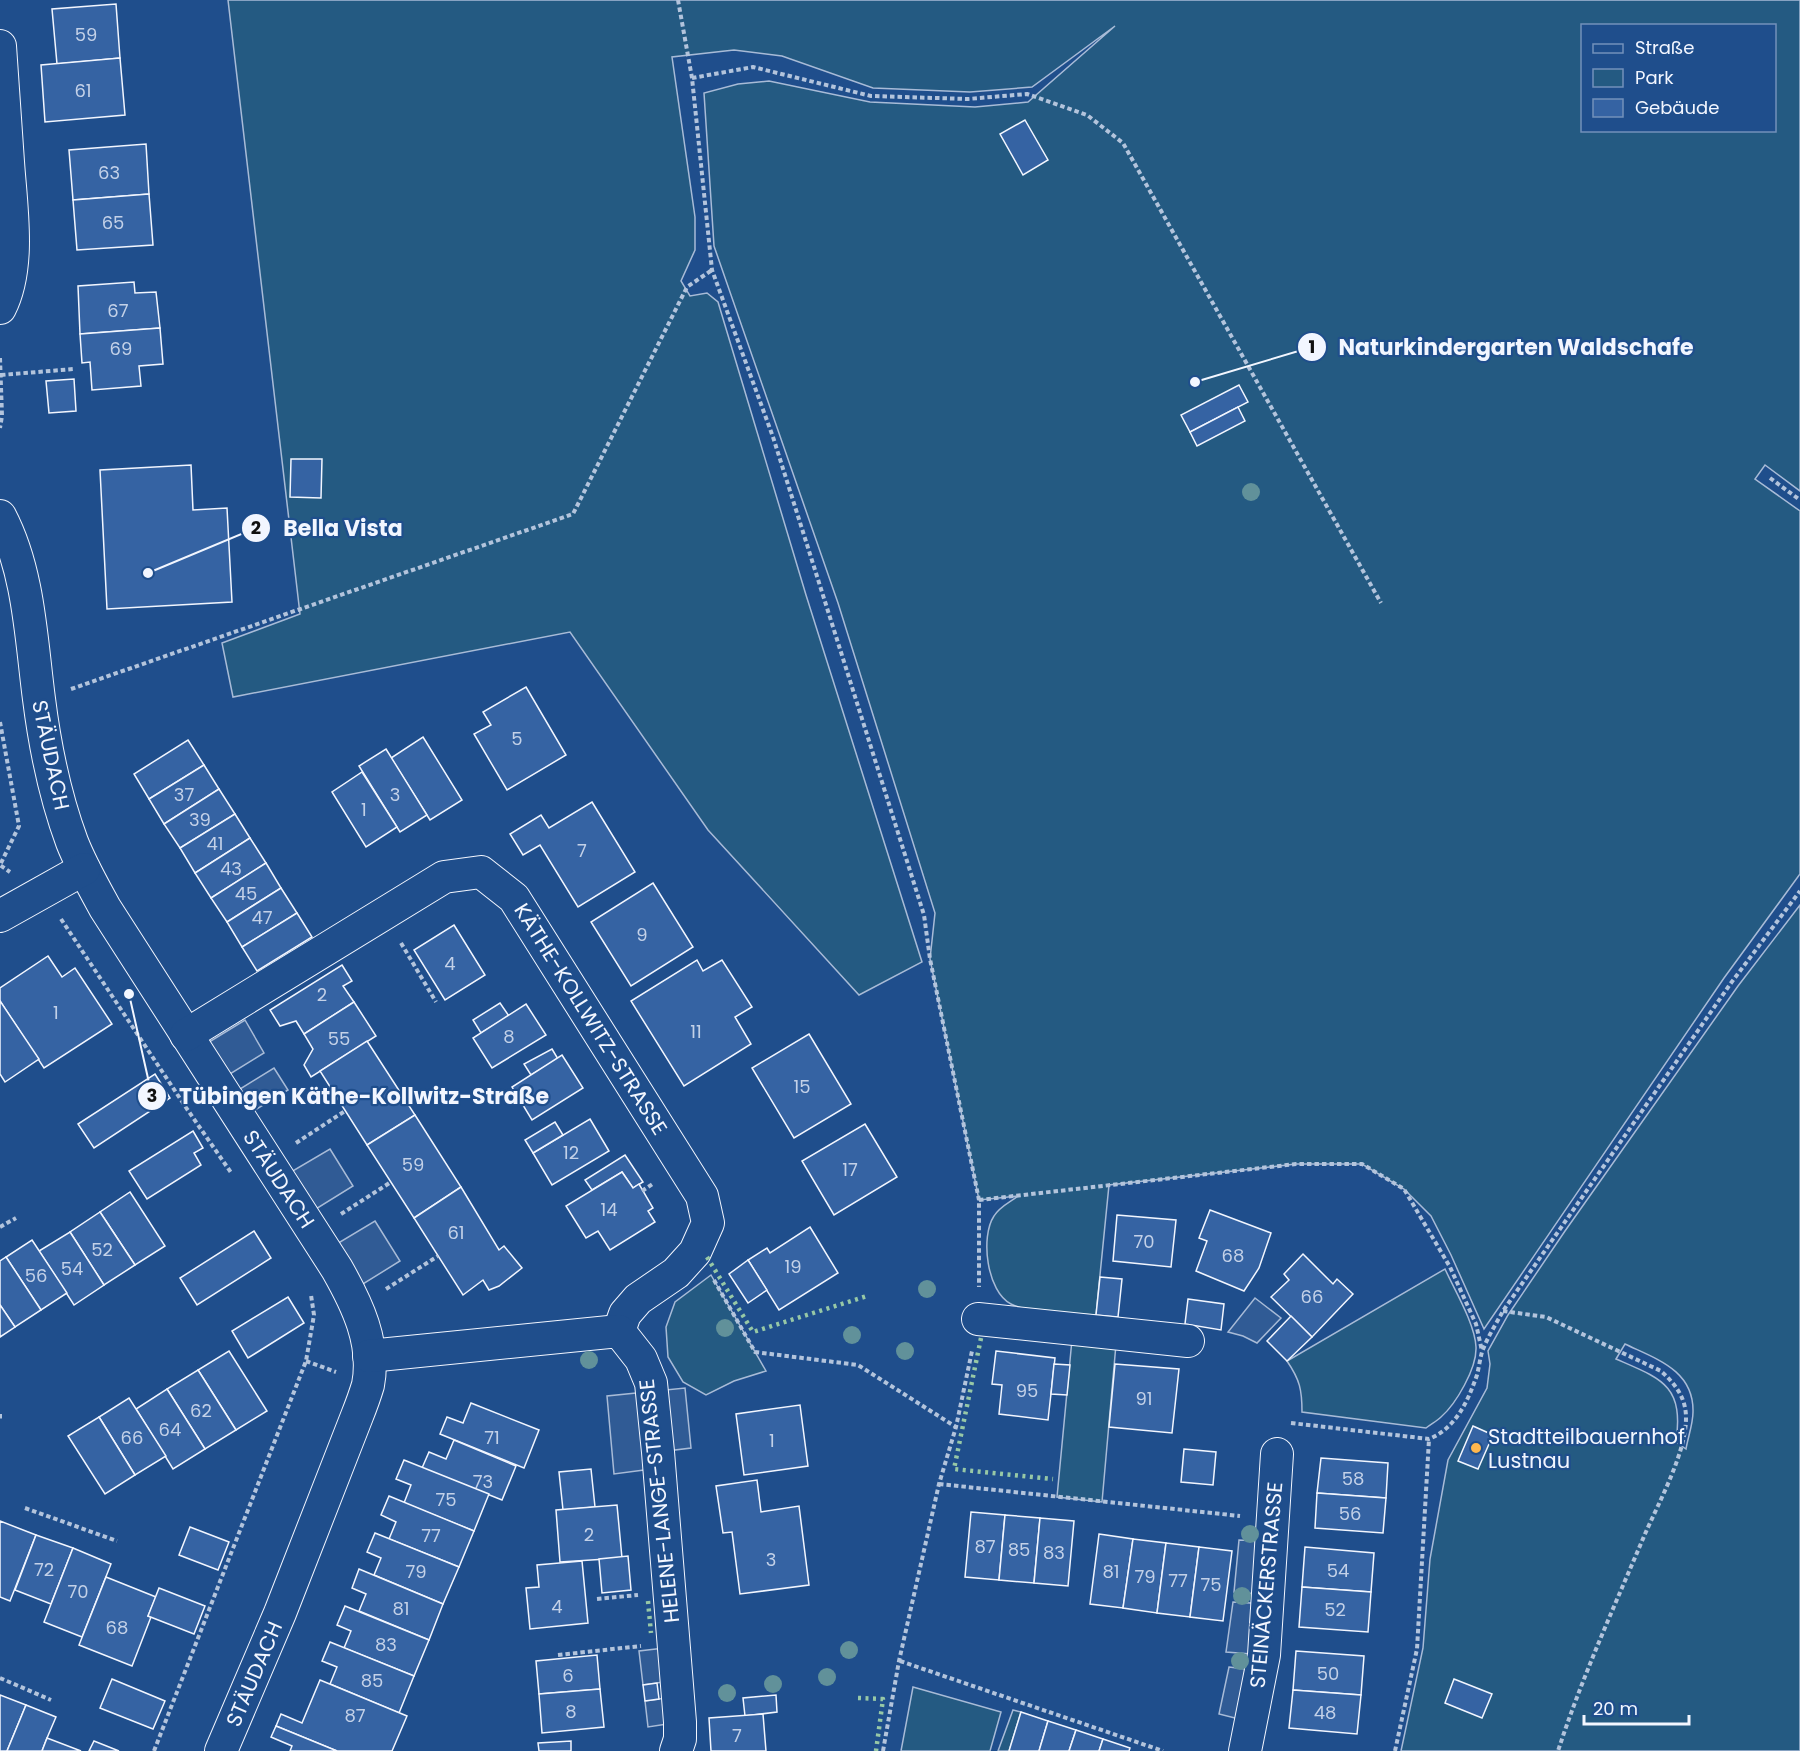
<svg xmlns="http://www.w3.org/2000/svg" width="1800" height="1751" viewBox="0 0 1800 1751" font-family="Poppins,sans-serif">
  <rect width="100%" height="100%" fill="#1f4e8c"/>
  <!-- green -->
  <g fill="#245a82" stroke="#a8bbd7" stroke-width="1.5" fill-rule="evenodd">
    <path d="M228,0H1800V491L1765,465L1755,479L1800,511V874L1724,978L1484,1329L1451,1255L1431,1216L1404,1189L1362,1164H1296L1109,1185L1096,1315C1069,1313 1036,1316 1011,1304C987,1292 980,1237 994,1216C999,1207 1010,1202 1018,1196L979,1200L930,959L935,913L838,603L714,246L704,93L738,84L769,81L870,102L975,107L1028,102L1115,26L1032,87L970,92L873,88L782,56L734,50L672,57L695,217V250L681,281L690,296L707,293L718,302L806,595L922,962L859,995L708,830L570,632L233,697L222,643L300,614ZM1582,26H1774V130H1582Z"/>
    <path d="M1800,905V1751H1401L1423,1648L1430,1559L1448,1460L1487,1388L1490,1364L1488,1351L1508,1315L1565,1231L1738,986ZM1625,1344C1656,1359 1694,1370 1693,1412C1693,1424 1688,1437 1686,1449L1676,1442C1684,1385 1662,1379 1616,1359Z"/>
    <path d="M1445,1269C1455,1291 1475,1324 1476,1347C1477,1368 1456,1404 1441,1417C1437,1421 1431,1424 1426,1428L1302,1412C1302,1390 1300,1380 1287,1361Z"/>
    <path d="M711,1275L766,1371L734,1381L706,1395L683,1382L668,1357L666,1327L675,1302Z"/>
    <path d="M1073,1329L1117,1333L1102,1502L1057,1497Z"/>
    <path d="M913,1687L1001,1712L990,1751H901Z"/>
    <path d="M1013,1710L1021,1712L1009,1751H998Z"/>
  </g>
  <!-- parking -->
  <g fill="#305b95" stroke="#a8bbd7" stroke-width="1.5">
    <path d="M245,1020L264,1053L217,1082L196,1050Z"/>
    <path d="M274,1068L288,1090L240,1119L227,1097Z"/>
    <path d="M330,1149L353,1186L303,1217L279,1179Z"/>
    <path d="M375,1221L400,1261L350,1292L325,1251Z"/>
    <path d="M1255,1298L1281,1318L1257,1343L1243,1336L1228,1332Z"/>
    <path d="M685,1388L691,1448L659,1452V1468L614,1474L607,1396Z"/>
    <path d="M1239,1540L1273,1542L1269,1595L1234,1592Z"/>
    <path d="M1233,1602L1268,1604L1264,1655L1226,1652Z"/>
    <path d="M673,1647L677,1680L643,1685L639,1651Z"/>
    <path d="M1229,1667L1262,1671L1251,1722L1219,1714Z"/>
    <path d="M679,1696L680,1722L648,1727L645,1701Z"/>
  </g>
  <!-- building -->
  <g fill="#3563a3" stroke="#f2f6ff" stroke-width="1.5">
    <path d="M116,4L120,58L57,64L52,9Z"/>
    <path d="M120,58L125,115L45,122L41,65Z"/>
    <path d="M1025,120L1048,160L1023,175L1000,134Z"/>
    <path d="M146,144L149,194L73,200L69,150Z"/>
    <path d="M149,194L153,245L77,250L73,200Z"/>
    <path d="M134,282L135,293L156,292L160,328L80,334L78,286Z"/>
    <path d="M160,328L163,364L139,366L141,386L92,390L90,362L82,363L80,334Z"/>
    <path d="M74,379L76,411L49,413L46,381Z"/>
    <path d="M1239,385L1248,402L1190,432L1181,415Z"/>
    <path d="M1238,407L1245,421L1197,446L1190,432Z"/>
    <path d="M291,459H322L321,498L290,497Z"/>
    <path d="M191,465L193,510L227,508L232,602L107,609L100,470Z"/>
    <path d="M526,687L566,755L507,790L474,734L491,725L483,712Z"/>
    <path d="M423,737L462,800L430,820L391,758Z"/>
    <path d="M188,740L204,765L149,799L134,774Z"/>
    <path d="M386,749L427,815L400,832L359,766Z"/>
    <path d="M204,765L219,789L164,824L149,799Z"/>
    <path d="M362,772L397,827L366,847L332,792Z"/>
    <path d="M219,789L235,814L180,848L164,824Z"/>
    <path d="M592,802L635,872L578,907L540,845L523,855L510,834L541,815L549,828Z"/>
    <path d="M235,814L250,838L195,873L180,848Z"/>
    <path d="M250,838L266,863L211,898L195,873Z"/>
    <path d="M266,863L281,888L227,922L211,898Z"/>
    <path d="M653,883L693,947L631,986L591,922Z"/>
    <path d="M281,888L297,913L242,947L227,922Z"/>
    <path d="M297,913L312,937L257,971L242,947Z"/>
    <path d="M454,925L485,975L445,1000L414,950Z"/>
    <path d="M48,956L62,977L75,968L112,1024L44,1068L0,1001V988Z"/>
    <path d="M697,960L703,971L722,960L752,1007L735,1017L751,1044L684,1086L631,1001Z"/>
    <path d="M342,965L352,981L343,986L354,1002L304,1034L296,1021L280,1026L270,1010Z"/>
    <path d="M0,1001L39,1059L5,1082L0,1074Z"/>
    <path d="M354,1002L376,1036L311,1077L304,1065L313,1049L304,1034Z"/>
    <path d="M500,1003L509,1016L481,1033L473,1020Z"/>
    <path d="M526,1004L546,1035L492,1068L473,1038Z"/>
    <path d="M809,1034L851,1104L794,1138L752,1068Z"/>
    <path d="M367,1041L415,1115L367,1145L320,1071Z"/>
    <path d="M552,1049L558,1059L531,1075L524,1064Z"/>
    <path d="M562,1055L583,1088L532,1120L512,1087Z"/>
    <path d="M155,1074L170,1098L94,1148L78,1124Z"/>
    <path d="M415,1115L461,1187L414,1218L367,1145Z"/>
    <path d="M590,1119L609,1151L552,1185L533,1153Z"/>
    <path d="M555,1122L563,1135L533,1153L525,1140Z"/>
    <path d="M865,1124L897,1177L834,1215L802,1161Z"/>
    <path d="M193,1131L203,1148L194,1153L201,1165L147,1199L129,1171Z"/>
    <path d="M625,1155L643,1182L633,1188L622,1172L592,1190L585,1180Z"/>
    <path d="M622,1172L633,1188L639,1184L653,1208L648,1211L655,1222L610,1250L598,1231L586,1238L566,1206Z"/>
    <path d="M461,1187L499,1250L504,1246L522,1268L499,1286L489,1290L483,1280L463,1295L414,1218Z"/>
    <path d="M130,1192L165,1246L135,1265L100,1212Z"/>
    <path d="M1210,1210L1271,1233L1259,1268L1244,1291L1196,1271L1207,1241L1199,1238Z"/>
    <path d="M100,1212L135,1265L104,1285L70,1232Z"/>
    <path d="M1117,1215L1176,1220L1171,1267L1113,1261Z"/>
    <path d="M810,1227L838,1273L779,1310L748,1260L767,1248L770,1253Z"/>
    <path d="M254,1231L271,1258L197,1305L180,1278Z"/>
    <path d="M70,1232L104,1285L74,1305L39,1251Z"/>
    <path d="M32,1240L67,1293L41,1310L6,1257Z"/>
    <path d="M1303,1254L1333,1284L1337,1279L1353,1294L1312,1337L1271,1297L1289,1280L1284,1274Z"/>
    <path d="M6,1257L41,1310L15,1327L0,1305V1261Z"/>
    <path d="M748,1260L767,1290L748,1303L729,1274Z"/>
    <path d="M1100,1277L1122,1279L1118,1317L1096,1315Z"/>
    <path d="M288,1297L304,1323L248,1358L232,1331Z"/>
    <path d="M1188,1299L1224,1304L1221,1330L1185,1324Z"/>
    <path d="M0,1305L15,1327L0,1337Z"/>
    <path d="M1291,1316L1312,1337L1287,1361L1267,1341Z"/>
    <path d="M229,1351L267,1411L236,1430L198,1370Z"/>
    <path d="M996,1351L1055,1358L1048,1420L999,1414L1002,1385L992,1384Z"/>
    <path d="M1054,1364L1070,1365L1067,1395L1051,1394Z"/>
    <path d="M1115,1364L1179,1369L1172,1433L1109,1427Z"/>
    <path d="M198,1370L236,1430L205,1449L167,1389Z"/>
    <path d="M167,1389L205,1449L173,1469L136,1409Z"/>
    <path d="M129,1398L166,1456L135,1475L99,1417Z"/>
    <path d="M471,1403L539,1430L524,1468L440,1434L447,1417L463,1423Z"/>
    <path d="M800,1405L808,1466L744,1475L736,1414Z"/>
    <path d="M99,1417L135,1475L105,1494L68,1436Z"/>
    <path d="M1473,1426L1493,1435L1478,1469L1458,1461Z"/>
    <path d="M454,1440L516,1466L502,1500L422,1468L429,1452L446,1459Z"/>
    <path d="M1184,1449L1216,1452L1213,1485L1181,1482Z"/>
    <path d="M1321,1458L1388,1463L1386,1498L1317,1493Z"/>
    <path d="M404,1460L489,1494L474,1531L404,1503L411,1485L396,1479Z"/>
    <path d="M591,1469L595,1507L563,1510L559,1472Z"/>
    <path d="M757,1480L761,1512L799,1506L809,1585L740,1594L732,1532L723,1533L716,1486Z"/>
    <path d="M1317,1493L1386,1498L1383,1533L1315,1528Z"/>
    <path d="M389,1496L474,1531L459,1567L389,1539L396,1522L381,1515Z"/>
    <path d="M617,1505L622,1558L560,1562L556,1510Z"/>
    <path d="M971,1512L1005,1515L999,1580L965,1577Z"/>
    <path d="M1005,1515L1040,1518L1034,1583L999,1580Z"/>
    <path d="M1040,1518L1074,1521L1068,1586L1034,1583Z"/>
    <path d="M0,1521L36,1535L10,1601L0,1597Z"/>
    <path d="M190,1527L229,1542L218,1570L179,1555Z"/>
    <path d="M375,1533L459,1567L443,1604L374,1575L381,1558L367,1552Z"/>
    <path d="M1099,1534L1133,1539L1123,1608L1090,1604Z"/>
    <path d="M36,1535L73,1548L51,1604L15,1590Z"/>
    <path d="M1133,1539L1166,1543L1157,1613L1123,1608Z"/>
    <path d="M1166,1543L1199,1547L1190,1617L1157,1613Z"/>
    <path d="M1199,1547L1232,1551L1223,1621L1190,1617Z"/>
    <path d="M1305,1547L1374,1553L1371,1592L1302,1587Z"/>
    <path d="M73,1548L111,1564L82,1637L44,1622Z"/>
    <path d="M628,1556L631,1590L602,1593L599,1559Z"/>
    <path d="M582,1561L588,1623L530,1629L526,1588L539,1587L537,1565Z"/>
    <path d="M359,1569L443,1604L429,1640L359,1611L366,1594L352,1588Z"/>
    <path d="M106,1577L156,1597L148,1616L151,1617L132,1666L79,1645Z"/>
    <path d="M1302,1587L1371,1592L1368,1632L1299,1627Z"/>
    <path d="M159,1588L205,1606L194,1634L148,1616Z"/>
    <path d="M345,1606L429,1640L414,1676L344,1648L351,1631L337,1625Z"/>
    <path d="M330,1642L414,1676L399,1713L330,1684L337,1667L322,1661Z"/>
    <path d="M1296,1651L1364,1656L1361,1695L1293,1690Z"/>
    <path d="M597,1655L600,1689L539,1694L536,1661Z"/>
    <path d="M112,1679L165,1701L153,1729L100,1708Z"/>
    <path d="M1454,1679L1492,1694L1482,1718L1445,1703Z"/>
    <path d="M320,1680L407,1716L392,1751H337L276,1726L281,1714L302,1723Z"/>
    <path d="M657,1683L659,1699L645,1701L643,1685Z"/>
    <path d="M600,1689L604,1727L542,1733L539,1694Z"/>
    <path d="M1293,1690L1361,1695L1357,1734L1289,1728Z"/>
    <path d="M0,1695L26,1705L7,1751H0Z"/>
    <path d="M776,1695L777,1712L745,1716L743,1698Z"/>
    <path d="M26,1705L56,1717L47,1738L42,1751H7Z"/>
    <path d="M1021,1712L1048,1721L1039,1751H1009Z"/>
    <path d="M763,1714L766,1751H711L709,1718Z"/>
    <path d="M1048,1721L1076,1730L1069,1751H1039Z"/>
    <path d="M276,1726L337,1751H290L292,1746L271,1737Z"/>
    <path d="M1076,1730L1103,1739L1099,1751H1069Z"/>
    <path d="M47,1738L81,1751H42Z"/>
    <path d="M1103,1739L1130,1748L1129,1751H1099Z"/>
    <path d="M94,1741L119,1751H89Z"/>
    <path d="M571,1741V1751H539L538,1743Z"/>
  </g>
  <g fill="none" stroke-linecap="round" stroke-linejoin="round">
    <!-- minor casing -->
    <g stroke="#f2f6ff" stroke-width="34">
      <g id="minor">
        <path d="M0,46C3,85 5,123 8,162C11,206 21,267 0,308"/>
        <path d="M0,516C29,571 31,638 39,699C45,747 55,796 72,842C81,865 93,886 105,908L337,1269C357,1304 376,1343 368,1385C365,1395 361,1406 357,1416L280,1613L221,1751"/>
        <path d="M0,916L84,869"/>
        <path d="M186,1035L444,877L481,872L514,898L702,1196L708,1223L695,1252L676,1273L638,1299L625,1314L619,1331"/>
        <path d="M978,1319L1188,1341"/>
        <path d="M369,1356L619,1331L641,1359L651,1383L658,1452L680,1722V1739L676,1751"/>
        <path d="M1245,1751L1264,1655L1277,1454"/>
      </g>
    </g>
    <!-- path -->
    <g stroke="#b3c4dc" stroke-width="4" stroke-dasharray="4.5 3" stroke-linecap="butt">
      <path d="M678,0L692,78L712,270L773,437L924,915L930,959L979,1200V1287"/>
      <path d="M692,78L753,67L871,96L968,99L1027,94L1087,115L1123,143L1381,603"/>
      <path d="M0,358L2,416L0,428"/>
      <path d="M1,375L73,369"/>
      <path d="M1770,478L1800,500"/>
      <path d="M71,689L573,514L687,287L712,270"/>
      <path d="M0,722L19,826L0,865L10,872"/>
      <path d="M61,919L187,1109L232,1174"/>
      <path d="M401,943L436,1002"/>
      <path d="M296,1143L345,1111"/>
      <path d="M642,1191L654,1183"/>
      <path d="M979,1200L1296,1164H1362L1404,1189L1450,1267L1476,1324L1482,1351"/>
      <path d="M341,1214L391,1182"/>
      <path d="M0,1227L16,1218"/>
      <path d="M714,1280L755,1352L858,1365L956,1427"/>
      <path d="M386,1289L438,1256"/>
      <path d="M1503,1311L1546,1317L1661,1371C1675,1384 1686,1397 1686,1418C1686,1453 1659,1502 1645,1534C1615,1605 1582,1677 1558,1751"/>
      <path d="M306,1361L336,1372"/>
      <path d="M0,1414V1421"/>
      <path d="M1291,1423L1429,1439C1456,1428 1468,1401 1477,1375C1479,1367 1480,1359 1482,1352C1487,1338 1496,1324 1503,1311L1731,983L1800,891"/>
      <path d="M939,1484L1240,1516"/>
      <path d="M25,1508L117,1541"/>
      <path d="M597,1599L638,1595"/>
      <path d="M558,1655L641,1646"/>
      <path d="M900,1661L1163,1751"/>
      <path d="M0,1678L51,1700"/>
      <path d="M154,1751L306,1361L314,1315L311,1295"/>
      <path d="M883,1751L899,1661L939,1484L956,1427L972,1351"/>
      <path d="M1395,1751L1417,1649L1429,1439"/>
    </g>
    <!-- minor -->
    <use href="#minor" stroke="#1f4e8c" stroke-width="32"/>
    <!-- hedge -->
    <g stroke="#97c8a6" stroke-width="4.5" stroke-dasharray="3 4.5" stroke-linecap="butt">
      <path d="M707,1257L753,1332L867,1296"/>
      <path d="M981,1338L954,1469L1053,1479"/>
      <path d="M648,1601L651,1633"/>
      <path d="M858,1698L883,1699L876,1751"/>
    </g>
  </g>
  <!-- trees -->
  <g fill="#61919a">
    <circle cx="1251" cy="492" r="9"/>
    <circle cx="927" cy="1289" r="9"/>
    <circle cx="725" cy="1328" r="9"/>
    <circle cx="852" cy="1335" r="9"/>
    <circle cx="905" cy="1351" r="9"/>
    <circle cx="589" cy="1360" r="9"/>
    <circle cx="1250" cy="1534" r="9"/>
    <circle cx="1242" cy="1596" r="9"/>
    <circle cx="849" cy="1650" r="9"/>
    <circle cx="1240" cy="1661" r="9"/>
    <circle cx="827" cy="1677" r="9"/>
    <circle cx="773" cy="1684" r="9"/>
    <circle cx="727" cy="1693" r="9"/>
  </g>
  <!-- markers -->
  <circle fill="#ffb74d" stroke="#1f4e8c" stroke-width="2" cx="1476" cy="1448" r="6"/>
  <g text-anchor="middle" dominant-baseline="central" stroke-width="4.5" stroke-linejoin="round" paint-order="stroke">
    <!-- number labels -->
    <g font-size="18" fill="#c3d1e8">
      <text x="86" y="34">59</text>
      <text x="83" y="90">61</text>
      <text x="109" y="172">63</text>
      <text x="113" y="222">65</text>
      <text x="118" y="310">67</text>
      <text x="121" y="348">69</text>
      <text x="517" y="738">5</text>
      <text x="184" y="794">37</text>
      <text x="395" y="794">3</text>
      <text x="364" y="809">1</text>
      <text x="200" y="819">39</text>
      <text x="215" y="843">41</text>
      <text x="582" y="850">7</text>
      <text x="231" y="868">43</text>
      <text x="246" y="893">45</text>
      <text x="262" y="917">47</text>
      <text x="642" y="934">9</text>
      <text x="450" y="963">4</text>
      <text x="322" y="994">2</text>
      <text x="56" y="1012">1</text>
      <text x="696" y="1031">11</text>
      <text x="509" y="1036">8</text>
      <text x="339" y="1038">55</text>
      <text x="802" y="1086">15</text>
      <text x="571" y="1152">12</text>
      <text x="413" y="1164">59</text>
      <text x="850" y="1169">17</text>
      <text x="609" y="1209">14</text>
      <text x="456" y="1232">61</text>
      <text x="1144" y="1241">70</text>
      <text x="102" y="1249">52</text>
      <text x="1233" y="1255">68</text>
      <text x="793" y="1266">19</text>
      <text x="72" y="1268">54</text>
      <text x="36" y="1275">56</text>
      <text x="1312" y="1296">66</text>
      <text x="1027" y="1390">95</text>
      <text x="1144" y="1398">91</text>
      <text x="201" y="1410">62</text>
      <text x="170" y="1429">64</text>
      <text x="132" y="1437">66</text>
      <text x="492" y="1437">71</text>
      <text x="772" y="1440">1</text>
      <text x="1353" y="1478">58</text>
      <text x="483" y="1481">73</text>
      <text x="446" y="1499">75</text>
      <text x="1350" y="1513">56</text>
      <text x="589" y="1534">2</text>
      <text x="431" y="1535">77</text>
      <text x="985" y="1546">87</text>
      <text x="1019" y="1549">85</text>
      <text x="1054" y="1552">83</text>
      <text x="771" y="1559">3</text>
      <text x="44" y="1569">72</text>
      <text x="1338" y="1570">54</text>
      <text x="416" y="1571">79</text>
      <text x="1111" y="1571">81</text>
      <text x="1145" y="1576">79</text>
      <text x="1178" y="1580">77</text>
      <text x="1211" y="1584">75</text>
      <text x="78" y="1591">70</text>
      <text x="557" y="1606">4</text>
      <text x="401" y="1608">81</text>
      <text x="1335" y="1609">52</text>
      <text x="117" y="1627">68</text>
      <text x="386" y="1644">83</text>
      <text x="1328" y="1673">50</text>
      <text x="568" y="1675">6</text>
      <text x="372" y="1680">85</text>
      <text x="571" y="1711">8</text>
      <text x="1325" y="1712">48</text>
      <text x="355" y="1715">87</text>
      <text x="737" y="1735">7</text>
    </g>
    <!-- street labels -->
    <g font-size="21" fill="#f2f6ff" stroke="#1f4e8c">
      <text transform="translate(51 755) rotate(78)">STÄUDACH</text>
      <text transform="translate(591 1019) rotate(58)">KÄTHE-KOLLWITZ-STRASSE</text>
      <text transform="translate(279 1179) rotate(57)">STÄUDACH</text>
      <text transform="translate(659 1501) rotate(-96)">HELENE-LANGE-STRASSE</text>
      <text transform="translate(1266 1585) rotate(-85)">STEINÄCKERSTRASSE</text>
      <text transform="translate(254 1674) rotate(-67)">STÄUDACH</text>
    </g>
    <!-- poi labels -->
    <g font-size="21" fill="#f2f6ff" stroke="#1f4e8c" text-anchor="start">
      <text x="1488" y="1436">Stadtteilbauernhof<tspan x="1488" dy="24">Lustnau</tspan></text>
    </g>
  </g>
  <!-- callouts -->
  <path fill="none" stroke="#f2f6ff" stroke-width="2" d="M1195 382L1312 347M148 573L256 528M129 994L152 1096"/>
  <g fill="#f2f6ff" stroke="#1f4e8c" stroke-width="2">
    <circle cx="1195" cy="382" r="6"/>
    <circle cx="148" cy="573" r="6"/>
    <circle cx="129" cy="994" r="6"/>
    <circle cx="1312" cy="347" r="15"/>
    <circle cx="256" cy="528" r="15"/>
    <circle cx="152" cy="1096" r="15"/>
  </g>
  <g font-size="18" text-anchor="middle" font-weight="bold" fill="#111">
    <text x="1312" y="353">1</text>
    <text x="256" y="534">2</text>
    <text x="152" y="1102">3</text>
  </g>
  <g font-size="22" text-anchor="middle" font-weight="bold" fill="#f2f6ff" stroke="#1f4e8c" stroke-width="4.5" stroke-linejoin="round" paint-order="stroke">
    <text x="1516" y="355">Naturkindergarten Waldschafe</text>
    <text x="343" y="536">Bella Vista</text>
    <text x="364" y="1104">Tübingen Käthe-Kollwitz-Straße</text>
  </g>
  <!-- legend -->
  <rect x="1581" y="24" width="195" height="108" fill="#1f4e8c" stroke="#7391ba" stroke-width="1.5"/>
  <rect x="1593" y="44" width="30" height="9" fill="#1f4e8c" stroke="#7391ba" stroke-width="1.5"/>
  <text x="1635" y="54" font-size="18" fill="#f2f6ff">Straße</text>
  <rect x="1593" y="69" width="30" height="18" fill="#245a82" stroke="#7391ba" stroke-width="1.5"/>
  <text x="1635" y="84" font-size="18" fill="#f2f6ff">Park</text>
  <rect x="1593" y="99" width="30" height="18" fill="#3563a3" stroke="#7391ba" stroke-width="1.5"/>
  <text x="1635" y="114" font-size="18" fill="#f2f6ff">Gebäude</text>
  <!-- scale -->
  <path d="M1584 1715v9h105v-9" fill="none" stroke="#f2f6ff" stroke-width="3"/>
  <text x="1593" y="1715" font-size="18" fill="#f2f6ff" stroke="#1f4e8c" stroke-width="4.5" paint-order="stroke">20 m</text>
</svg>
